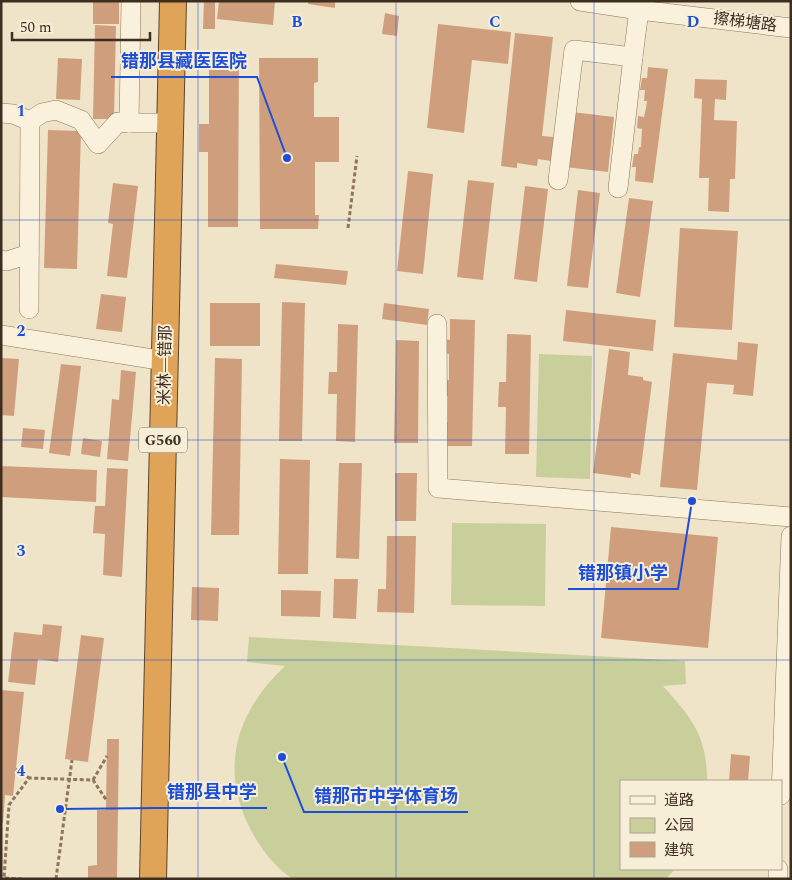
<svg xmlns="http://www.w3.org/2000/svg" width="792" height="880" viewBox="0 0 792 880" font-family="Spectral,'Noto Sans SC',serif">
  <rect width="100%" height="100%" fill="#f0e4c8"/>
  <!-- green -->
  <g fill="#c9cf9b">
    <path d="M539,354L592,356L590,479L536,477Z"/>
    <path d="M452,523L546,524L545,606L451,605Z"/>
    <path d="M249,637L685,661L686,684L663,686C692,718 707,736 707,781H621V869H675L666,879H293C274,866 265,854 253,834C218,771 235,713 285,666L247,662Z"/>
  </g>
  <!-- building -->
  <g fill="#cf9f7d">
    <rect x="93" y="1" width="26" height="23"/>
    <path d="M204,1H215V29H203Z"/>
    <path d="M219,1H275L273,25L217,19Z"/>
    <path d="M308,1H335V8L308,4Z"/>
    <path d="M385,13L399,16L397,36L382,34Z"/>
    <path d="M438,24L511,32L508,64L472,60L464,133L427,128Z"/>
    <path d="M95,25L116,26L114,119H93Z"/>
    <path d="M515,33L553,37L542,136L554,137L551,161L538,159L537,166L517,163V168L501,166Z"/>
    <path d="M209,57L239,58L238,227H208V152H199V124H209Z"/>
    <path d="M58,58L82,59L80,100L56,99Z"/>
    <path d="M259,58H318V82L314,83V117H339V162H315V215H319L318,229H260Z"/>
    <path d="M648,67L668,69L653,183L635,181L636,167H632L634,154H638L639,147H641L642,129L637,128L638,116L644,117L646,108L647,101H644L645,90H640L642,78H647Z"/>
    <path d="M695,79L727,80L726,100L715,99L714,120L737,121L735,179H730L729,212L708,211L709,178H699L702,99L694,98Z"/>
    <path d="M572,112L614,117L608,172L565,167Z"/>
    <path d="M48,130L81,131L77,269L44,268Z"/>
    <path d="M408,171L433,174L423,274L397,271Z"/>
    <path d="M468,180L494,183L483,280L457,277Z"/>
    <path d="M113,183L138,186L127,278L107,276L113,224L108,223Z"/>
    <path d="M525,186L548,189L537,282L514,279Z"/>
    <path d="M578,190L600,193L588,288L567,286Z"/>
    <path d="M629,198L653,201L640,297L616,293Z"/>
    <path d="M680,228L738,231L732,330L674,327Z"/>
    <path d="M276,264L348,271L346,285L274,278Z"/>
    <path d="M101,294L126,297L122,332L96,329Z"/>
    <path d="M282,302L305,303L302,441H279Z"/>
    <rect x="210" y="303" width="50" height="43"/>
    <path d="M384,303L429,309L427,325L382,319Z"/>
    <path d="M566,310L656,320L653,351L563,341Z"/>
    <path d="M450,319L475,320L472,446H447V436H443V422H448V396H445V380H449V354H443L444,339L450,340Z"/>
    <path d="M338,324L358,325L355,442L336,441L337,394H328L329,372H337Z"/>
    <path d="M507,334L531,335L529,454H505L506,407H498L499,382H506Z"/>
    <path d="M396,340L419,341L418,443H394Z"/>
    <path d="M738,342L758,344L753,396L733,394L734,385L707,383L697,490L660,487L673,353L737,360Z"/>
    <path d="M609,349L630,352L628,375L643,377V380L652,382L640,475L631,473V478L593,473Z"/>
    <path d="M1,358L19,359L14,416L1,415Z"/>
    <path d="M215,358L242,359L239,535H211Z"/>
    <path d="M61,364L81,366L70,456L49,453Z"/>
    <path d="M121,370L136,372L128,461L107,459L112,399L119,400Z"/>
    <path d="M23,428L45,430L43,449L21,447Z"/>
    <path d="M83,438L102,441L100,457L81,454Z"/>
    <path d="M280,459L310,460L308,574H278Z"/>
    <path d="M339,463H362L359,559L336,558Z"/>
    <path d="M1,466L97,470L96,502L1,497Z"/>
    <path d="M107,468L128,469L122,577L103,575L105,534L93,533L95,506H105Z"/>
    <path d="M395,473H417L416,521H395Z"/>
    <path d="M611,527L718,537L708,648L601,638Z"/>
    <path d="M387,536H416L414,613L377,612L378,589H386Z"/>
    <path d="M334,579H358L356,619L333,618Z"/>
    <path d="M192,587L219,588L218,621L191,620Z"/>
    <path d="M281,590L321,591L320,617L281,616Z"/>
    <path d="M43,624L62,626L58,662L38,659L35,685L8,682L14,632L42,635Z"/>
    <path d="M81,635L104,638L88,762L65,759Z"/>
    <path d="M1,690L24,692L13,796L5,795L3,823H1Z"/>
    <path d="M107,739H119L117,879H88V866L97,865V810H106Z"/>
    <path d="M731,754L750,756L748,781H729Z"/>
  </g>
  <g fill="none" stroke-linecap="round" stroke-linejoin="round">
    <!-- minor casing -->
    <g stroke="#8d765c" stroke-width="20">
      <g id="minor">
        <path d="M131,1L129,123H170"/>
        <path d="M580,1L639,10L791,28"/>
        <path d="M633,57L639,10"/>
        <path d="M1,113L13,114L30,121"/>
        <path d="M558,180L574,50L633,57L618,188"/>
        <path d="M1,260L7,261L29,254"/>
        <path d="M29,309L30,121L42,113L56,110L81,120L98,144L118,122L129,123"/>
        <path d="M437,324L438,488L791,517"/>
        <path d="M1,335L165,361"/>
        <path d="M781,795L791,536"/>
        <path d="M778,879V869"/>
      </g>
    </g>
    <!-- highway casing -->
    <g stroke="#5b4430" stroke-width="28">
      <path id="highway" d="M153,879L173,1"/>
    </g>
    <!-- path -->
    <g stroke="#8d765c" stroke-width="3" stroke-dasharray="4 2.5" stroke-linecap="butt">
      <path d="M348,228L357,156"/>
      <path d="M16,769L29,778"/>
      <path d="M93,780L107,756"/>
      <path d="M22,879L4,878L9,805L29,778L93,780L107,801"/>
      <path d="M56,879L72,760"/>
    </g>
    <!-- minor -->
    <use href="#minor" stroke="#faf1dc" stroke-width="19"/>
    <!-- highway -->
    <use href="#highway" stroke="#e0a458" stroke-width="26"/>
  </g>
  <!-- grid -->
  <path fill="none" stroke="#1d4ed8" stroke-width="1" stroke-opacity="0.55" d="M198,1V879M396,1V879M594,1V879M1,220H791M1,440H791M1,660H791"/>
  <g text-anchor="middle" dominant-baseline="central" stroke-width="4" stroke-linejoin="round" paint-order="stroke">
    <!-- shield labels -->
    <rect fill="#f7eed8" stroke="#756857" stroke-width="1" x="139" y="427.5" width="48" height="25" rx="4"/>
    <g font-size="15" font-weight="bold" fill="#3d2e20">
      <text x="163" y="440">G560</text>
    </g>
    <!-- street labels -->
    <g font-size="16" fill="#3d2e20" stroke="#f7eed8">
      <text transform="translate(745 22) rotate(7)">擦梯塘路</text>
      <text transform="translate(165 365) rotate(-89)">米林—错那</text>
    </g>
  </g>
  <g font-size="16" text-anchor="middle" font-weight="bold" fill="#1d4ed8" stroke="#f7eed8" stroke-width="4" stroke-linejoin="round" paint-order="stroke">
    <text x="297" y="27">B</text>
    <text x="495" y="27">C</text>
    <text x="693" y="27">D</text>
    <text x="21" y="116">1</text>
    <text x="21" y="336">2</text>
    <text x="21" y="556">3</text>
    <text x="21" y="776">4</text>
  </g>
  <!-- callouts -->
  <path fill="none" stroke="#1d4ed8" stroke-width="2" d="M287 158L257 77H111M692 501L678 589H568M60 809L157 808H267M282 757L304 812H468"/>
  <g fill="#1d4ed8" stroke="#f7eed8" stroke-width="2">
    <circle cx="287" cy="158" r="5"/>
    <circle cx="692" cy="501" r="5"/>
    <circle cx="60" cy="809" r="5"/>
    <circle cx="282" cy="757" r="5"/>
  </g>
  <g font-size="18" text-anchor="middle" font-weight="bold" fill="#1d4ed8" stroke="#f7eed8" stroke-width="4" stroke-linejoin="round" paint-order="stroke">
    <text x="184" y="67">错那县藏医医院</text>
    <text x="623" y="579">错那镇小学</text>
    <text x="212" y="798">错那县中学</text>
    <text x="386" y="802">错那市中学体育场</text>
  </g>
  <!-- border -->
  <rect width="792" height="880" fill="none" stroke="#3d2e20" stroke-width="5"/>
  <!-- legend -->
  <rect x="620" y="780" width="162" height="90" fill="#f7eed8" stroke="#ada18e"/>
  <rect x="630" y="796" width="25" height="8" fill="#faf1dc" stroke="#ada18e"/>
  <text x="664" y="805" font-size="15" fill="#3d2e20">道路</text>
  <rect x="630" y="818" width="25" height="15" fill="#c9cf9b" stroke="#ada18e"/>
  <text x="664" y="830" font-size="15" fill="#3d2e20">公园</text>
  <rect x="630" y="842" width="25" height="15" fill="#cf9f7d" stroke="#ada18e"/>
  <text x="664" y="855" font-size="15" fill="#3d2e20">建筑</text>
  <!-- scale -->
  <path d="M12 32v8h138v-8" fill="none" stroke="#3d2e20" stroke-width="2.5"/>
  <text x="20" y="32" font-size="15" fill="#3d2e20" stroke="#f7eed8" stroke-width="4" paint-order="stroke">50 m</text>
</svg>
